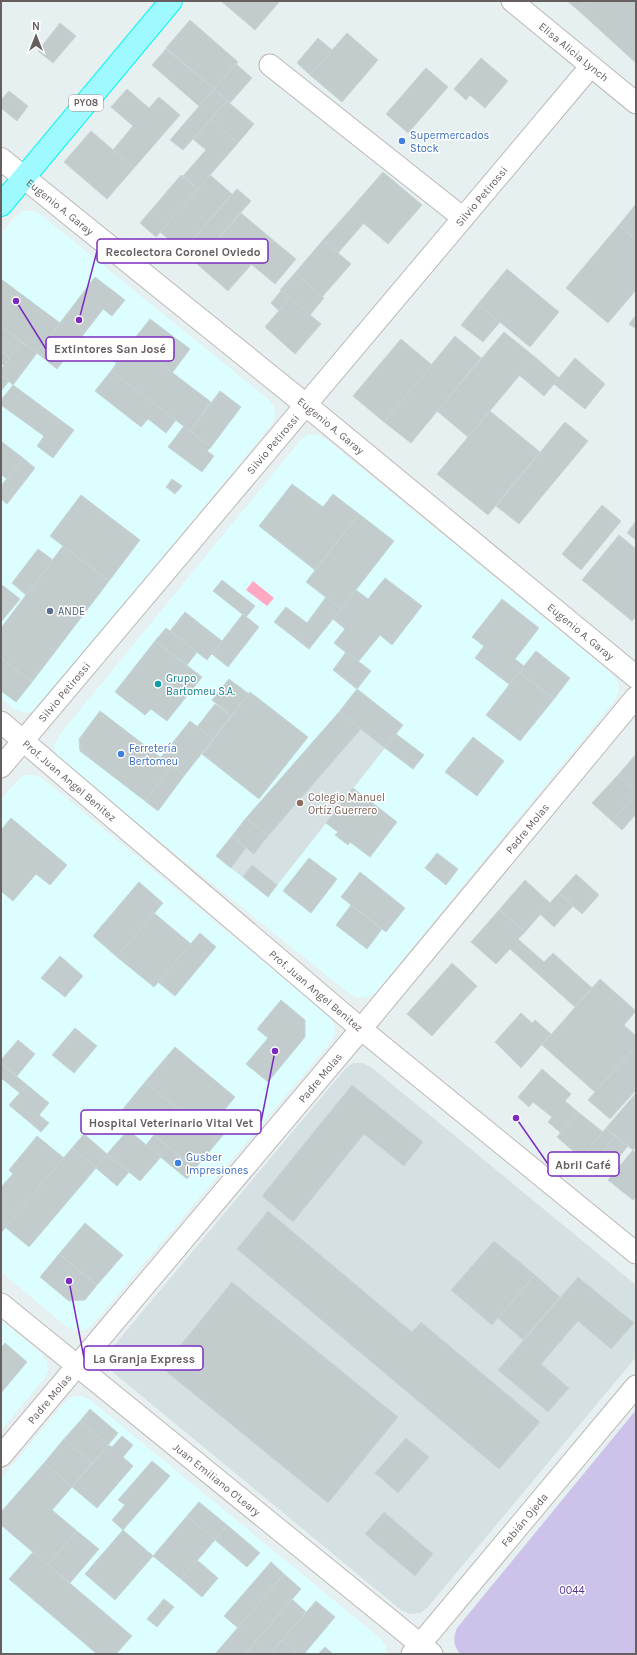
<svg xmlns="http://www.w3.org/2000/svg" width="637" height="1655" viewBox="0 0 637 1655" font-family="Karla,sans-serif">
  <rect width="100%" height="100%" fill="#e7f0f1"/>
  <!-- commercial -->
  <g fill="#ddfeff">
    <path d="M22,211H32L40,214L269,400L274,407L275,417L271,425L40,707L32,712L23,713L14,709L1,698V234L15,217Z"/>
    <path d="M307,435H317L326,439L612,674L618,682L619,691L615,700L376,992L369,997L359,998L350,994L61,762L56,754L54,745L58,737L300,441Z"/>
    <path d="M25,775H34L42,778L329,1016L334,1024L335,1033L331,1042L92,1325L85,1330L75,1331L67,1327L1,1272V800L17,781Z"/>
    <path d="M1,1320L42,1354L47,1362L48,1371L44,1379L1,1430Z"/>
    <path d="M81,1396L90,1400L381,1639L386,1647L387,1654H1V1479L65,1402L72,1397Z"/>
  </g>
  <!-- education -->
  <g fill="#d4e0e1">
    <path d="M339,712L385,748L268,897L231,868L246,848L232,836Z"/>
    <path d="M353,1063H362L371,1067L636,1285V1357L427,1608L420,1613L410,1614L401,1610L115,1374L109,1366L108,1357L112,1348L345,1069Z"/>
  </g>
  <!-- green -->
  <path fill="#cdc2e9" d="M636,1410V1654H460C453,1645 453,1639 457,1628Z"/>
  <!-- water -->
  <path fill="#ffa8c1" d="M253,581L274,598L267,606L246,590Z"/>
  <!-- building -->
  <g fill="#c2cccc" stroke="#c4d6d5">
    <path d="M221,1H280L255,30Z"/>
    <path d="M567,1H586L578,10Z"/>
    <path d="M586,1H636V63L578,10Z"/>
    <path d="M190,20L238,62L214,89L166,48Z"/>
    <path d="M60,23L76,36L53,63L38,51Z"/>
    <path d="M347,33L378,60L342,102L310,75Z"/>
    <path d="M318,38L332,50L310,75L297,63Z"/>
    <path d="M166,49L214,89L199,106L152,65Z"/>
    <path d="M481,58L508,81L485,108L470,95L466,100L454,89Z"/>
    <path d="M236,64L252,78L230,103L214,89Z"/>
    <path d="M426,68L448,87L408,133L386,114Z"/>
    <path d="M127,89L149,108L159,97L180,115L134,168L113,150L133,126L111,107Z"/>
    <path d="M214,89L227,101L183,150L170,140Z"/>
    <path d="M9,91L28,106L17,121L1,108V100Z"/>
    <path d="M227,101L254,124L238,143L211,119Z"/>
    <path d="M211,119L238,143L198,189L183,176L206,150L193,139Z"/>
    <path d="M91,131L134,168L107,199L64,162Z"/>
    <path d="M383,172L422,205L388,244L349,211Z"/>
    <path d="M181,175L198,189L156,237L140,223Z"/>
    <path d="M210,175L232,194L183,251L160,232Z"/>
    <path d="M237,189L251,201L196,263L183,251Z"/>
    <path d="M636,204V240L619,225Z"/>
    <path d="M349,211L364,223L338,253L323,240Z"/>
    <path d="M241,213L273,240L228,291L196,263Z"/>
    <path d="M619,225L636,240V290L608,323L566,288Z"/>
    <path d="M273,240L296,259L275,284L251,264Z"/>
    <path d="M323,240L351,264L322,297L295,273Z"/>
    <path d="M507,269L559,312L530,347L478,304Z"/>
    <path d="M295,273L324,298L310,315L280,290Z"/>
    <path d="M95,277L125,300L112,316L103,309L57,369L37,353Z"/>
    <path d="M1,279L60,323L37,353L1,326Z"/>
    <path d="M281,291L290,298L279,311L271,303Z"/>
    <path d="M290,298L321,324L295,354L265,327Z"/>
    <path d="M478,304L500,322L483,342L461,325Z"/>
    <path d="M636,315V329L629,324Z"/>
    <path d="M150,319L190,349L172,373L132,342Z"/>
    <path d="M1,326L22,342L10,358L1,351Z"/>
    <path d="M504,332L535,357L468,437L437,411Z"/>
    <path d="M455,336L481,358L411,443L384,422Z"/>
    <path d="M120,339L129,346L116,363L107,356Z"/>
    <path d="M401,339L432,365L384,422L353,396Z"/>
    <path d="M22,342L37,353L13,385L1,375V369Z"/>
    <path d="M132,342L211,402L190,431L111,371Z"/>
    <path d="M1,351L10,358L4,366L1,363Z"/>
    <path d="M535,357L559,378L544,396L519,375Z"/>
    <path d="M575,358L605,384L585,409L554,384Z"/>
    <path d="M111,371L176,420L166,433L148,419L141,427L95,391Z"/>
    <path d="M1,375L9,381L1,391Z"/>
    <path d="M13,385L74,430L53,458L37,446L44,436L1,405V400Z"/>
    <path d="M220,391L241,407L211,447L190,431Z"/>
    <path d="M490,411L540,452L488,515L437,474Z"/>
    <path d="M565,422L588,441L519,524L496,506Z"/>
    <path d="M184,426L211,447L207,451L214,456L202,472L168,447Z"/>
    <path d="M2,442L23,458L7,479L1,474V444Z"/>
    <path d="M23,458L35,468L7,504L1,499V486Z"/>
    <path d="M172,479L182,486L175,494L166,487Z"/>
    <path d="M292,484L323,507L333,494L359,514L315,570L259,526Z"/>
    <path d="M81,495L140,540L109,581L50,536Z"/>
    <path d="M602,505L621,521L581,570L562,554Z"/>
    <path d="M359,514L394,541L341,609L306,582Z"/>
    <path d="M636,521V540L627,533Z"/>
    <path d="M619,535L636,549V616L632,621L582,580Z"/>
    <path d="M63,546L109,581L32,682L1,658V628Z"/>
    <path d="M38,549L53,560L26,595L12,583Z"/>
    <path d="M385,578L422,606L392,645L380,635L358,662L334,643L345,629L333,619L356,590L368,599Z"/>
    <path d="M222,580L255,606L246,617L213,591Z"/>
    <path d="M1,584L20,599L1,622Z"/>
    <path d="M326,597L341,609L309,649L274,622L286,607L307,623Z"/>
    <path d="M502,599L539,628L515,659L524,666L510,685L475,658L484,646L472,637Z"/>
    <path d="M185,612L222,641L207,660L170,631Z"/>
    <path d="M243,614L259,627L228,667L212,654Z"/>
    <path d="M166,628L197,652L187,665L155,641Z"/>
    <path d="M155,641L202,677L167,721L151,709L145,715L115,692Z"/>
    <path d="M536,651L570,678L554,699L519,672Z"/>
    <path d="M346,652L371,671L357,689L333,670Z"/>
    <path d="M1,658L32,682L16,702L1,691Z"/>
    <path d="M519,672L554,699L520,741L486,715Z"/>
    <path d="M229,679L249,694L231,716L212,700Z"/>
    <path d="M357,689L403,725L385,748L339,712Z"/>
    <path d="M250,692L308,737L259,799L202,754Z"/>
    <path d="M215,704L231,716L213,739L197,727Z"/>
    <path d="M100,711L172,766L145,801L80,751L79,739Z"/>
    <path d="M339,712L361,729L268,836L246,818Z"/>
    <path d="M190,721L213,739L184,776L161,757Z"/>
    <path d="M396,734L424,755L413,769L385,748Z"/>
    <path d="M473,737L504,761L477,796L445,772Z"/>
    <path d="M636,754V791L618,775Z"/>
    <path d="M172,766L184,776L158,811L145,801Z"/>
    <path d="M618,775L636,791V794L612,821L592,803Z"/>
    <path d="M353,788L397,822L370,857L350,842L348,845L335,835L338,832L326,823Z"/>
    <path d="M636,794V814L622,830L612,821Z"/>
    <path d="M11,818L67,865L50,885L36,874L13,901L1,891V830Z"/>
    <path d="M246,818L268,836L254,854L232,836Z"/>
    <path d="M232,836L246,848L231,868L216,856Z"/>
    <path d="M437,853L458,869L446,885L425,868Z"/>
    <path d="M309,858L337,879L311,913L283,891Z"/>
    <path d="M252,865L277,885L268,897L243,877Z"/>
    <path d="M360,872L405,908L386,932L341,897Z"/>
    <path d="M576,874L599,895L582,914L559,893Z"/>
    <path d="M525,880L550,903L525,932L499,910Z"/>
    <path d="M139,882L163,903L117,957L93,936Z"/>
    <path d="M559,893L573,906L554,927L540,914Z"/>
    <path d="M351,905L382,929L367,949L336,925Z"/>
    <path d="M499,910L525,932L518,939L544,962L553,953L592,988L575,1007L510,949L496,964L471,942Z"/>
    <path d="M154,913L191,944L154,987L117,957Z"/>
    <path d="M200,933L216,947L175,996L158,982Z"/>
    <path d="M60,956L83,976L65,997L41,978Z"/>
    <path d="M452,963L477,986L432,1036L407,1014Z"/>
    <path d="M600,979L636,1011L624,1025L636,1036V1046L595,1092L542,1045Z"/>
    <path d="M281,1000L305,1020V1037L268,1082L246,1064L268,1038L257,1029Z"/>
    <path d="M521,1013L532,1023L535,1020L551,1034L521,1068L495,1042Z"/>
    <path d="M75,1028L97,1046L74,1073L52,1055Z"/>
    <path d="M18,1040L35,1054L17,1076L1,1063V1060Z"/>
    <path d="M636,1046V1090L610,1119L588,1100Z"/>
    <path d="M175,1047L235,1097L218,1118L230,1127L218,1141L145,1082Z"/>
    <path d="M1,1063L27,1085L20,1093L1,1078Z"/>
    <path d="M542,1069L571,1094L565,1101L578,1112L561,1133L548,1122L552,1117L533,1102L529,1107L518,1097Z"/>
    <path d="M145,1082L218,1141L195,1169L123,1109Z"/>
    <path d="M27,1085L49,1103L39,1115L49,1123L41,1132L9,1105Z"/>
    <path d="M352,1085L423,1142L404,1166L364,1134L293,1222L262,1196Z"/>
    <path d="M636,1093V1146L633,1150L606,1128Z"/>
    <path d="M578,1112L603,1132L581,1158L557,1137Z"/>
    <path d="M606,1128L615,1136L591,1166L581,1158Z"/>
    <path d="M128,1130L161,1157L140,1181L107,1154Z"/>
    <path d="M84,1134L107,1154L96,1168L72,1148Z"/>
    <path d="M154,1135L195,1169L187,1179L146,1145Z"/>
    <path d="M37,1136L64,1158L1,1233V1187L13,1174L9,1170Z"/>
    <path d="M615,1136L628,1146L603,1176L591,1166Z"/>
    <path d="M72,1148L96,1168L29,1247L5,1227Z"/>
    <path d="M633,1150L636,1153V1197L633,1200L608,1180Z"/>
    <path d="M107,1154L129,1172L117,1186L96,1168Z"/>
    <path d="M268,1211L412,1332L421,1322L540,1422L499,1469L237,1249Z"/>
    <path d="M85,1223L123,1255L97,1285L59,1254Z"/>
    <path d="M494,1241L535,1275L492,1325L451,1290Z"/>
    <path d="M59,1254L97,1285L85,1300L69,1301L40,1277Z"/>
    <path d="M535,1275L560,1297L523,1340L498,1318Z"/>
    <path d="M578,1277L634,1323L611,1349L578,1321L541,1364L569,1388L548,1412L498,1370Z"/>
    <path d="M232,1282L398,1417L328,1503L162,1368Z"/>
    <path d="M5,1343L27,1362L1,1393V1348Z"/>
    <path d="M90,1409L118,1433L108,1445L80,1421Z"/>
    <path d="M80,1421L108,1445L92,1463L64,1439Z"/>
    <path d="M122,1436L133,1445L123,1457L133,1466L97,1508L72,1487L108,1445L112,1447Z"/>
    <path d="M406,1438L429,1457L398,1493L375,1473Z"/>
    <path d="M64,1439L92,1463L72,1487L44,1463Z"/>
    <path d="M152,1461L170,1476L123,1530L112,1520L125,1505L118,1500Z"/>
    <path d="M44,1463L72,1487L52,1510L77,1531L48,1565L1,1525V1512Z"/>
    <path d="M199,1502L227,1525L215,1540L187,1516Z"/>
    <path d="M384,1512L433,1554L415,1576L365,1534Z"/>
    <path d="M187,1516L215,1540L181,1579L153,1556Z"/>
    <path d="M227,1525L260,1553L247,1567L215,1540Z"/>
    <path d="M123,1530L153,1556L115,1600L85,1574Z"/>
    <path d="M77,1531L99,1549L70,1583L48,1565Z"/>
    <path d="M33,1552L132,1636L116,1654H97L9,1579Z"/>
    <path d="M197,1560L218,1578L202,1597L181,1579Z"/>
    <path d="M271,1562L284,1574L238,1628L224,1616Z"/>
    <path d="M284,1574L301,1589L245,1654H215Z"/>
    <path d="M164,1599L174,1607L157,1627L147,1619Z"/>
    <path d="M292,1599L306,1612L270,1654H245Z"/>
    <path d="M316,1601L335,1617L304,1654H298L282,1640Z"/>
    <path d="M282,1640L298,1654H270Z"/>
    <path d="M325,1647L333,1654H318Z"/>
  </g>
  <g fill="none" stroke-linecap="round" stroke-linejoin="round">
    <!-- minor casing -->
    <g stroke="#bdb7b7" stroke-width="23">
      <g id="minor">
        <path id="s1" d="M512,1L636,103"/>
        <path d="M270,65L463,218"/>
        <path id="s2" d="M1,722L361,1029L636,1253"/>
        <path id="s3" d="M1,767L591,66"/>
        <path id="s4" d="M1,1304L432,1654"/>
        <path id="s5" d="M1,1456L361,1029L636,697"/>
        <path id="s6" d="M412,1654L636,1386"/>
      </g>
    </g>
    <!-- tertiary casing -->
    <g stroke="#bdb7b7" stroke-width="24">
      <g id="tertiary">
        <path id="s7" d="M1,159L306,405L636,677"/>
      </g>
    </g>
    <!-- trunk casing -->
    <g stroke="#00f7ee" stroke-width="24">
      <path id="trunk" d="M1,205L171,1"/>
    </g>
    <!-- minor -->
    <use href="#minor" stroke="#fff" stroke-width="21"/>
    <!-- tertiary -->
    <use href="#tertiary" stroke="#fff" stroke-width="22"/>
    <!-- trunk -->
    <use href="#trunk" stroke="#9efaff" stroke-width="22"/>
  </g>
  <!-- markers -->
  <g fill="#3f7fe0" stroke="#fff" stroke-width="1.5">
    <circle cx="402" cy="141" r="4"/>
    <circle cx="121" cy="754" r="4"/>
    <circle cx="178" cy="1163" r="4"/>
  </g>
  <circle fill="#5c6f8a" stroke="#fff" stroke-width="1.5" cx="50" cy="611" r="4"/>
  <circle fill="#0f9aa8" stroke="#fff" stroke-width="1.5" cx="158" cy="684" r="4"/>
  <circle fill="#8d6e63" stroke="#fff" stroke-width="1.5" cx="300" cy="803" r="4"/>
  <g text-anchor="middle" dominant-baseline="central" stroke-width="3" stroke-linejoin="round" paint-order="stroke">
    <!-- shield labels -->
    <rect fill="#fff" stroke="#958e8f" stroke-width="1" x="69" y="95" width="34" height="16" rx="3"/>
    <g font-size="10" font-weight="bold" fill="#675e5f">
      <text x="86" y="103">PY08</text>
    </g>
    <!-- street labels -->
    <g font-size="11" fill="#675e5f" stroke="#fff">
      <text stroke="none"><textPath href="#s1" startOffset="80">Elisa Alicia Lynch</textPath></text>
      <text stroke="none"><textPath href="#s3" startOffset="746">Silvio Petirossi</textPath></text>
      <text stroke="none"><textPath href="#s7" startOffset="76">Eugenio A. Garay</textPath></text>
      <text stroke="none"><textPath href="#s7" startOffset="424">Eugenio A. Garay</textPath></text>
      <text stroke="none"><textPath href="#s3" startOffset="422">Silvio Petirossi</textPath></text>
      <text stroke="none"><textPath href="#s7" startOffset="748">Eugenio A. Garay</textPath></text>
      <text stroke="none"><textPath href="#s3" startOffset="98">Silvio Petirossi</textPath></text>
      <text stroke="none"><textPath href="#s2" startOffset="90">Prof. Juan Angel Benitez</textPath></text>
      <text stroke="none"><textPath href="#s5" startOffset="819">Padre Molas</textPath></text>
      <text stroke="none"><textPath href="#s2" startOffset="414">Prof. Juan Angel Benitez</textPath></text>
      <text stroke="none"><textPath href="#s5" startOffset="495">Padre Molas</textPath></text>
      <text stroke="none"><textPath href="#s5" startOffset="75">Padre Molas</textPath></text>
      <text stroke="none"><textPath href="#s4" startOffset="278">Juan Emiliano O'Leary</textPath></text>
      <text stroke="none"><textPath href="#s6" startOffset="175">Fabián Ojeda</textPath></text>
    </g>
    <!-- shop labels -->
    <g font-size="11" fill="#366cbe" stroke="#fff" text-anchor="start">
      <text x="410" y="135">Supermercados<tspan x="410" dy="13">Stock</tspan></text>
      <text x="129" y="748">Ferretería<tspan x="129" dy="13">Bertomeu</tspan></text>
      <text x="186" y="1157">Gusber<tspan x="186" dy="13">Impresiones</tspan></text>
    </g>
    <!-- service labels -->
    <g font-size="11" fill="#4e5e75" stroke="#fff" text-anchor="start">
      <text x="58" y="611">ANDE</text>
    </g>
    <!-- culture labels -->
    <g font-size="11" fill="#0d838f" stroke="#fff" text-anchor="start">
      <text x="166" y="678">Grupo<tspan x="166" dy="13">Bartomeu S.A.</tspan></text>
    </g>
    <!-- education labels -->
    <g font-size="11" fill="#785e54" stroke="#fff" text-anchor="start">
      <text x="308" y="797">Colegio Manuel<tspan x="308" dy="13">Ortíz Guerrero</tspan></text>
    </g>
    <!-- park labels -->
    <g font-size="11" fill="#523490" stroke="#fff">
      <text x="572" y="1590">0044</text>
    </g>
  </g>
  <!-- callouts -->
  <path fill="none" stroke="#7b2cbf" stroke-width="1.5" d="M79 320L97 251M16 301L46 349M275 1051L261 1122M516 1118L548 1164M69 1281L84 1358"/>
  <g fill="#7b2cbf" stroke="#fff" stroke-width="1.5">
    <circle cx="79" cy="320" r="4"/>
    <circle cx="16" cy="301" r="4"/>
    <circle cx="275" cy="1051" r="4"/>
    <circle cx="516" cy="1118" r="4"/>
    <circle cx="69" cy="1281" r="4"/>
  </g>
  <g fill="#fff" stroke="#7b2cbf" stroke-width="1.5">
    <rect x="97" y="239" width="171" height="24" rx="4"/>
    <rect x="46" y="337" width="128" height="24" rx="4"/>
    <rect x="81" y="1110" width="180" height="24" rx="4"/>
    <rect x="548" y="1152" width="71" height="24" rx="4"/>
    <rect x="84" y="1346" width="119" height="24" rx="4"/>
  </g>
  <g font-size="12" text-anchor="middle" font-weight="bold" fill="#675e5f">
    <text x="183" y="256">Recolectora Coronel Oviedo</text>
    <text x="110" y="353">Extintores San José</text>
    <text x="171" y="1127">Hospital Veterinario Vital Vet</text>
    <text x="583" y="1169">Abril Café</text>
    <text x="144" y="1363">La Granja Express</text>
  </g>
  <!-- border -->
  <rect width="637" height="1655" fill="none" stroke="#675e5f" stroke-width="4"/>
  <!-- north arrow -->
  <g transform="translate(36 36)" stroke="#ffffff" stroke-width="3" paint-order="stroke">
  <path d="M0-3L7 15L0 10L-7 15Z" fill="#675e5f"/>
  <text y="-6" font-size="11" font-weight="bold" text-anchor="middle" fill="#675e5f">N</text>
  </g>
</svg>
